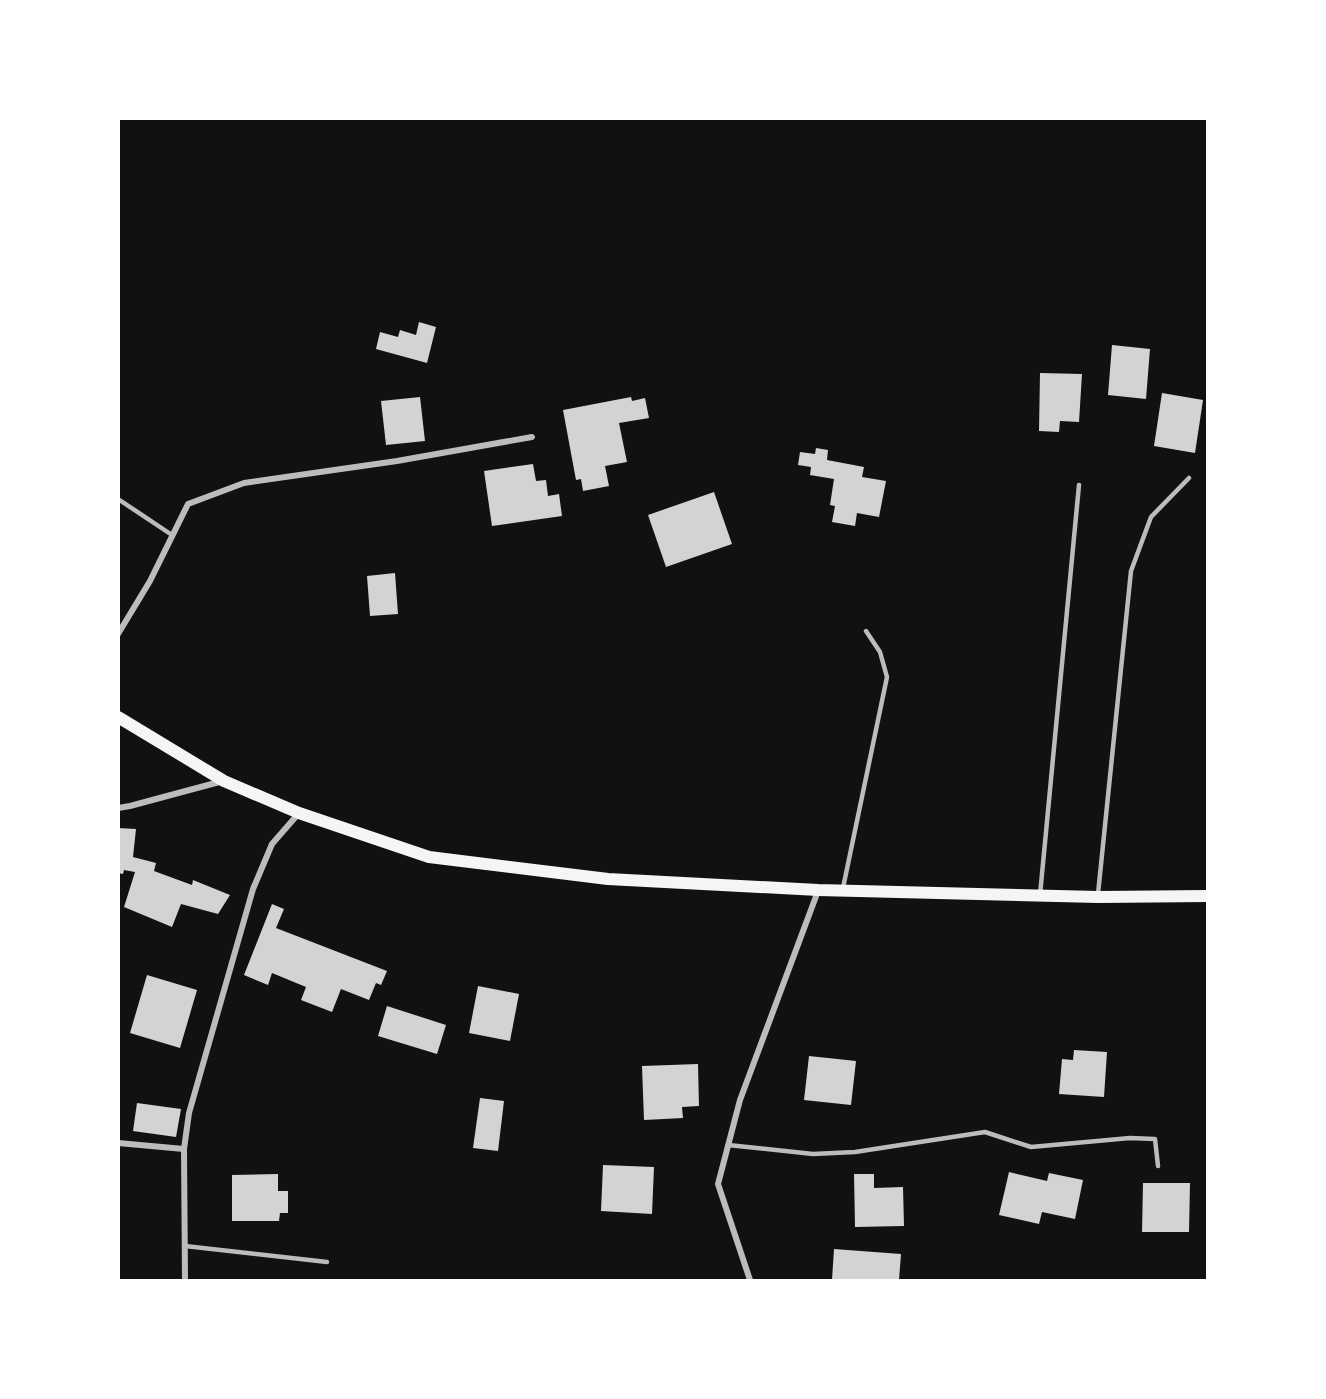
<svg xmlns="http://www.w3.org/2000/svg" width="1326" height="1399" viewBox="0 0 1326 1399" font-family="'Titillium Web',sans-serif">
  <rect width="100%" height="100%" fill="#111"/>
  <!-- building -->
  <g fill="#d3d3d3">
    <path d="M419,322L436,327L427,363L376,349L380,332L398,337L400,330L416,335Z"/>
    <path d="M1112,345L1150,349L1146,399L1108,395Z"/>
    <path d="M1040,373L1082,374L1079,422L1060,421L1059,432L1039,431Z"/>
    <path d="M1162,393L1203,400L1195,453L1154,446Z"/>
    <path d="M420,397L425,441L386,445L381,401Z"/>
    <path d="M631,397L632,401L645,398L649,418L619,423L627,462L605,466L609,486L583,491L581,479L576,480L563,410Z"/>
    <path d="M816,448L828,450L827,460L864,467L862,477L886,481L879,517L857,513L855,526L832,522L835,506L830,505L834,479L810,475L811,467L798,465L800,452L815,454Z"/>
    <path d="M533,464L536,481L546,480L548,496L559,494L562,516L492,526L484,471Z"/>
    <path d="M714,492L732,544L666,567L648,515Z"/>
    <path d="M395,573L398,614L370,616L367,576Z"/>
    <path d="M118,828L136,829L133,857L156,863L154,871L192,885L193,880L230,895L218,914L181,904L172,927L124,907L135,872L124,870L123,874L118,873Z"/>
    <path d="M272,904L284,909L276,928L387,971L381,985L376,983L369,1000L341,989L332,1012L301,1000L306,987L272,973L268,985L244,975Z"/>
    <path d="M147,975L197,990L180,1048L130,1033Z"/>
    <path d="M478,986L519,994L510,1041L469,1033Z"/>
    <path d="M387,1006L446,1025L437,1054L378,1036Z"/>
    <path d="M1074,1050L1107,1052L1104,1097L1059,1094L1062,1059L1073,1060Z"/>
    <path d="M809,1056L856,1061L851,1105L804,1100Z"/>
    <path d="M698,1064L699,1106L682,1107L683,1118L644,1120L642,1066Z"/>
    <path d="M480,1098L504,1101L498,1151L473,1148Z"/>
    <path d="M137,1103L181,1109L176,1137L133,1131Z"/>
    <path d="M603,1165L654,1167L652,1214L601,1211Z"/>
    <path d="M1009,1172L1047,1181L1049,1173L1083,1180L1075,1219L1042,1212L1039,1224L999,1215Z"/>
    <path d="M278,1174V1191H288V1213H280L279,1221H232V1175Z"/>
    <path d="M854,1174H874V1188L903,1187L904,1226L855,1227Z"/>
    <path d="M1143,1183H1190L1189,1232H1142Z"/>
    <path d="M834,1249L901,1254L899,1280H832Z"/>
  </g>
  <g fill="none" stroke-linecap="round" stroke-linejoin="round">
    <!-- service -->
    <g stroke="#bcbcbc" stroke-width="4.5">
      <path d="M118,499L172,535"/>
      <path d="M843,888L887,677L880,652L866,631"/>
      <path d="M1098,894L1131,571L1151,517L1189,478"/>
      <path d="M1040,895L1079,485"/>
      <path d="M728,1145L813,1154L855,1152L985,1132L1031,1147L1130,1138L1155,1139L1158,1166"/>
      <path d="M185,1246L327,1262"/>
    </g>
    <!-- minor -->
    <g stroke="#bcbcbc" stroke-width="6">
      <path d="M118,634L150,581L188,504L244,483L397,461L532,437"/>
      <path d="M118,808L130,806L223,781"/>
      <path d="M118,1143L184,1149"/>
      <path d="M185,1280L184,1149L189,1113L253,889L272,844L299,813"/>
      <path d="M750,1280L718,1184L740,1100L818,891"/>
    </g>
    <!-- secondary -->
    <path stroke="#f5f5f5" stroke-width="12" d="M118,717L224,781L299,813L429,857L608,879L818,890L1098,897L1208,896"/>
  </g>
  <!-- border -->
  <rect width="1326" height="1399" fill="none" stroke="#ffffff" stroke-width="240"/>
</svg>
